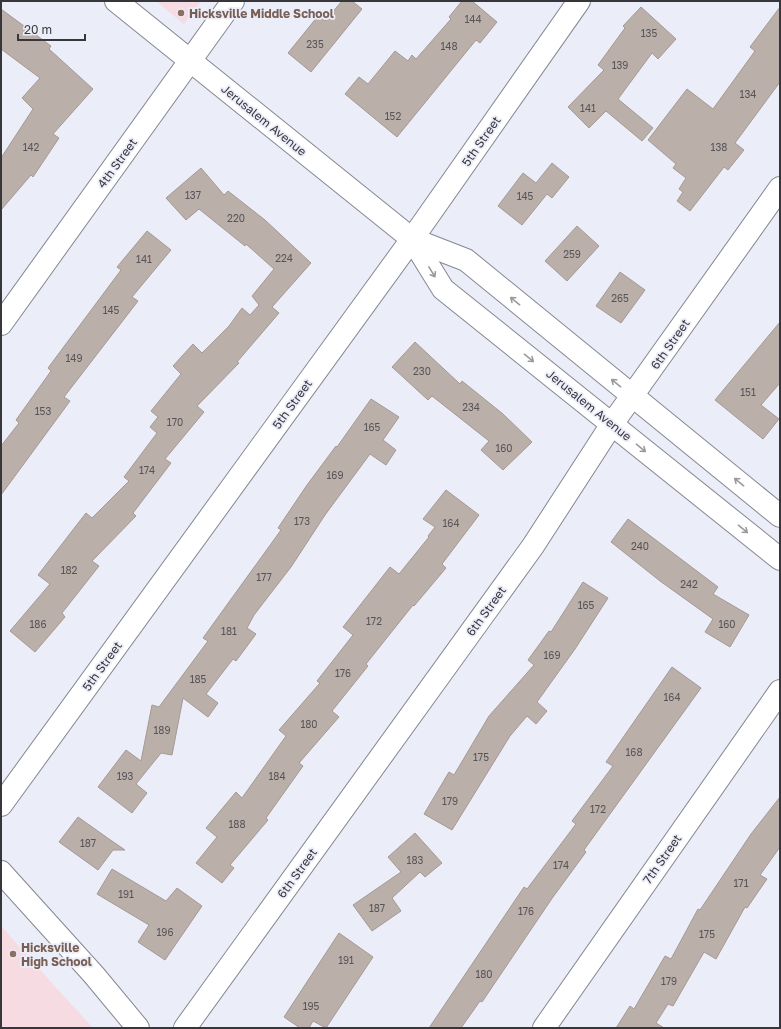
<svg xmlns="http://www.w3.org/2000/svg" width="781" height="1029" viewBox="0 0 781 1029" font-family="'Golos Text',sans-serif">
  <rect width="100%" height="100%" fill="#ebedf8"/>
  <!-- education -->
  <g fill="#f6dce2">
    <path d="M156,1H201L184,24Z"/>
    <path d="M1,926L51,982L93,1028H1Z"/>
  </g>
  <!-- building -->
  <g fill="#bbafaa" stroke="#a59994">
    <path d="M342,1H352L362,9L311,72L288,53L318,16L325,21Z"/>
    <path d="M462,1H472L497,22L480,43L476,40L397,137L345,94L359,77L368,84L395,51L408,61L412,55L416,59L451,19L449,17Z"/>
    <path d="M641,7L676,39L658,59L652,53L618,99L653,128L642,141L606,111L589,128L568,107L604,70L598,65L625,28L623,26Z"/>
    <path d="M780,7V82L735,143L744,150L728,170L724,167L690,211L677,201L683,192L679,189L686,178L673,168L676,164L648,140L687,89L713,109L755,51L750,47Z"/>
    <path d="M1,9L51,46L49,49L93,89L53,134L59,138L33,177L31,175L1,210V158L33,109L22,98L40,78L1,49Z"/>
    <path d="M552,163L569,177L552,198L547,194L522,225L498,206L523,173L536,183Z"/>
    <path d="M201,168L224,195L228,191L265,220L311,263L272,307L279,313L237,362L239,363L197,406L204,412L165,459L171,463L133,513L136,516L92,561L99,566L62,613L65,617L35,652L10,631L50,584L38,575L86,513L92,518L129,481L124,477L157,433L150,427L158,417L151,411L181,374L173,366L193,344L202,353L229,326L242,308L250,315L259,305L252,296L274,269L246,244L245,246L199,209L186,220L166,198Z"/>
    <path d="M577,226L599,246L567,281L545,261Z"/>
    <path d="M147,231L171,250L132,297L138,301L64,397L70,401L1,495V446L19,423L16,420L51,371L48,368L121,270L117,267Z"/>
    <path d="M620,272L645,290L621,323L596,306Z"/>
    <path d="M780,322V383L761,405L779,419L763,439L715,400Z"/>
    <path d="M415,342L460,384L462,381L503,414L532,442L503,470L481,450L489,441L432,396L428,400L392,367Z"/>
    <path d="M371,399L399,417L383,440L396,450L386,465L370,454L325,515L291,567L254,615L247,628L256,634L236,661L233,659L206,694L218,703L208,717L183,698L172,755L161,753L136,784L147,793L132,813L98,787L126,750L141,761L152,705L159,707L208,641L203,638L281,530L278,528L307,485L336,446L337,447Z"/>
    <path d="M446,490L479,515L442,564L446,568L414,606L413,605L366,664L368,666L332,711L339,717L299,763L303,766L266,818L268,820L230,865L234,868L222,883L196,863L217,837L206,828L236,792L242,798L286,736L279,730L320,683L317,681L353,635L343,627L390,567L399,574L429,537L428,536L435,527L423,519Z"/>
    <path d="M628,519L718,587L713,594L749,615L730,647L705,632L713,619L660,581L611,542Z"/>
    <path d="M583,582L608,598L575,649L537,702L547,711L536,724L527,716L510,736L452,830L424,814L449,772L454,775L489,716L534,665L528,660L549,631L551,632Z"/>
    <path d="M672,667L701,688L584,850L586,852L553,897L482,1002L480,1001L461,1028H429L524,887L527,889L576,824L572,821L613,766L606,762Z"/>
    <path d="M780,797V847L760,875L767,879L747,908L745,907L716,959L704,952L673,1006L668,1004L656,1023L664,1028H616L630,1006L634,1009L665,956L671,959L698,909L700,910L751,834Z"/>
    <path d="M78,817L109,839L125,850H113L98,870L59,842Z"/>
    <path d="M415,833L442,863L425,877L420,872L392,898L401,911L372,931L353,905L401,872L388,857Z"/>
    <path d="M112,869L166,901L177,888L202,906L165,960L138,942L149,925L97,894Z"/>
    <path d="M339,933L373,957L326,1028L313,1021L309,1028H300L284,1017Z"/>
  </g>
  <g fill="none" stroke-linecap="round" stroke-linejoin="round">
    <!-- minor casing -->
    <g stroke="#858791" stroke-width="24">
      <g id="minor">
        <path d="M1,324L233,1"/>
        <path d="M1,805L412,239L579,1"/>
        <path d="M1,872L94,975L138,1028"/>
        <path d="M185,1028L533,546L612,424L780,188"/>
        <path d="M544,1028L780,691"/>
      </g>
    </g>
    <!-- major casing -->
    <g stroke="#858791" stroke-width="24">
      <g id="major">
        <path d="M116,1L412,239L466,260L780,516"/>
        <path d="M412,239L443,289L780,559"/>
      </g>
    </g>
    <!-- minor -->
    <use href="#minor" stroke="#fff" stroke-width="22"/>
    <!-- major -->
    <use href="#major" stroke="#fff" stroke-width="22"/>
  </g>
  <!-- one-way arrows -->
  <defs><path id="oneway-shaft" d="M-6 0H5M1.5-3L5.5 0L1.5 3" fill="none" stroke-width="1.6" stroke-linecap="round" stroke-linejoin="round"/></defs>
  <g stroke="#9a9a9d">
    <use href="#oneway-shaft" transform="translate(432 272) rotate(58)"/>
    <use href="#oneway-shaft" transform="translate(515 301) rotate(-141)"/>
    <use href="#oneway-shaft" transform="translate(529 358) rotate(39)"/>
    <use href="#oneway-shaft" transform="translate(616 383) rotate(-141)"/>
    <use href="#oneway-shaft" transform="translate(641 448) rotate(39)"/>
    <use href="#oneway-shaft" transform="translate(739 482) rotate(-141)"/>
    <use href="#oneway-shaft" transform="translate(743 529) rotate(39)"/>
  </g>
  <!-- markers -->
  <g fill="#8d6e63" stroke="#ebedf8" stroke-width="1.5">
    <circle cx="181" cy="13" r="4"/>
    <circle cx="13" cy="954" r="4"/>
  </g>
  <g text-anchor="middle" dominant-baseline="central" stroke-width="3.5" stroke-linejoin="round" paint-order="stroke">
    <!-- number labels -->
    <g font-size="10" fill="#575457">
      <text x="473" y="19">144</text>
      <text x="649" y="33">135</text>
      <text x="315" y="44">235</text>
      <text x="449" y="46">148</text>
      <text x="620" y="65">139</text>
      <text x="748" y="94">134</text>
      <text x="588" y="108">141</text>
      <text x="393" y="116">152</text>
      <text x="31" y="147">142</text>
      <text x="719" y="147">138</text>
      <text x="193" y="195">137</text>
      <text x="525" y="196">145</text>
      <text x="236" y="218">220</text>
      <text x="572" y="254">259</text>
      <text x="284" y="258">224</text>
      <text x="144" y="259">141</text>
      <text x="620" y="298">265</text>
      <text x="111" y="310">145</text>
      <text x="74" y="358">149</text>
      <text x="422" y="371">230</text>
      <text x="748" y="392">151</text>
      <text x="471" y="407">234</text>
      <text x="43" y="411">153</text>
      <text x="175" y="422">170</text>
      <text x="372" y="427">165</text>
      <text x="504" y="448">160</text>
      <text x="147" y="470">174</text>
      <text x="335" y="475">169</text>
      <text x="302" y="521">173</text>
      <text x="451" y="523">164</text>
      <text x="640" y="546">240</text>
      <text x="69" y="570">182</text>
      <text x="264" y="577">177</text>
      <text x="689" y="584">242</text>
      <text x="586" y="605">165</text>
      <text x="374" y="621">172</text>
      <text x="38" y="624">186</text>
      <text x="727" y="624">160</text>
      <text x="229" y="631">181</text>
      <text x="552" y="655">169</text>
      <text x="343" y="673">176</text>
      <text x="198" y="679">185</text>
      <text x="672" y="697">164</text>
      <text x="309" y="724">180</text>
      <text x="162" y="730">189</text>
      <text x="634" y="752">168</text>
      <text x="481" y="757">175</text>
      <text x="125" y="776">193</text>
      <text x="277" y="776">184</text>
      <text x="450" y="801">179</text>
      <text x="598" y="809">172</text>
      <text x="237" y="824">188</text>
      <text x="88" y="843">187</text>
      <text x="415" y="860">183</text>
      <text x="561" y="865">174</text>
      <text x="741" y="883">171</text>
      <text x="126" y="894">191</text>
      <text x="377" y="908">187</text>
      <text x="526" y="911">176</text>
      <text x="165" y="932">196</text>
      <text x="707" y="934">175</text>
      <text x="346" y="960">191</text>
      <text x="484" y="974">180</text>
      <text x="669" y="981">179</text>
      <text x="311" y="1006">195</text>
    </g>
    <!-- education labels -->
    <g font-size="12" font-weight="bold" fill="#785e54" stroke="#ebedf8" text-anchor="start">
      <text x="189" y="13">Hicksville Middle School</text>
      <text x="21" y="947">Hicksville<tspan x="21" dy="14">High School</tspan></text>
    </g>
    <!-- street labels -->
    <g font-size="12" fill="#36363b" stroke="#ebedf8">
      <text transform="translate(264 120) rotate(39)">Jerusalem Avenue</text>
      <text transform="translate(481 141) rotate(-55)">5th Street</text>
      <text transform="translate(117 163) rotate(-54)">4th Street</text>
      <text transform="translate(670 344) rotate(-55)">6th Street</text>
      <text transform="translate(292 404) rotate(-54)">5th Street</text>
      <text transform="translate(589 405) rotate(39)">Jerusalem Avenue</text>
      <text transform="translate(486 611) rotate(-54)">6th Street</text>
      <text transform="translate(102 666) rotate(-54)">5th Street</text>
      <text transform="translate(662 859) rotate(-55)">7th Street</text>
      <text transform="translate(297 873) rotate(-54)">6th Street</text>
    </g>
  </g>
  <!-- border -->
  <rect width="781" height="1029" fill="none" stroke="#36363b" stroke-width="4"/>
  <!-- scale -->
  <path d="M18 34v6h67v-6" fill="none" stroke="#36363b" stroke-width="2"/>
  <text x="24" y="34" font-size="12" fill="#36363b" stroke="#ebedf8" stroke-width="3" paint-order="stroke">20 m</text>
</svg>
